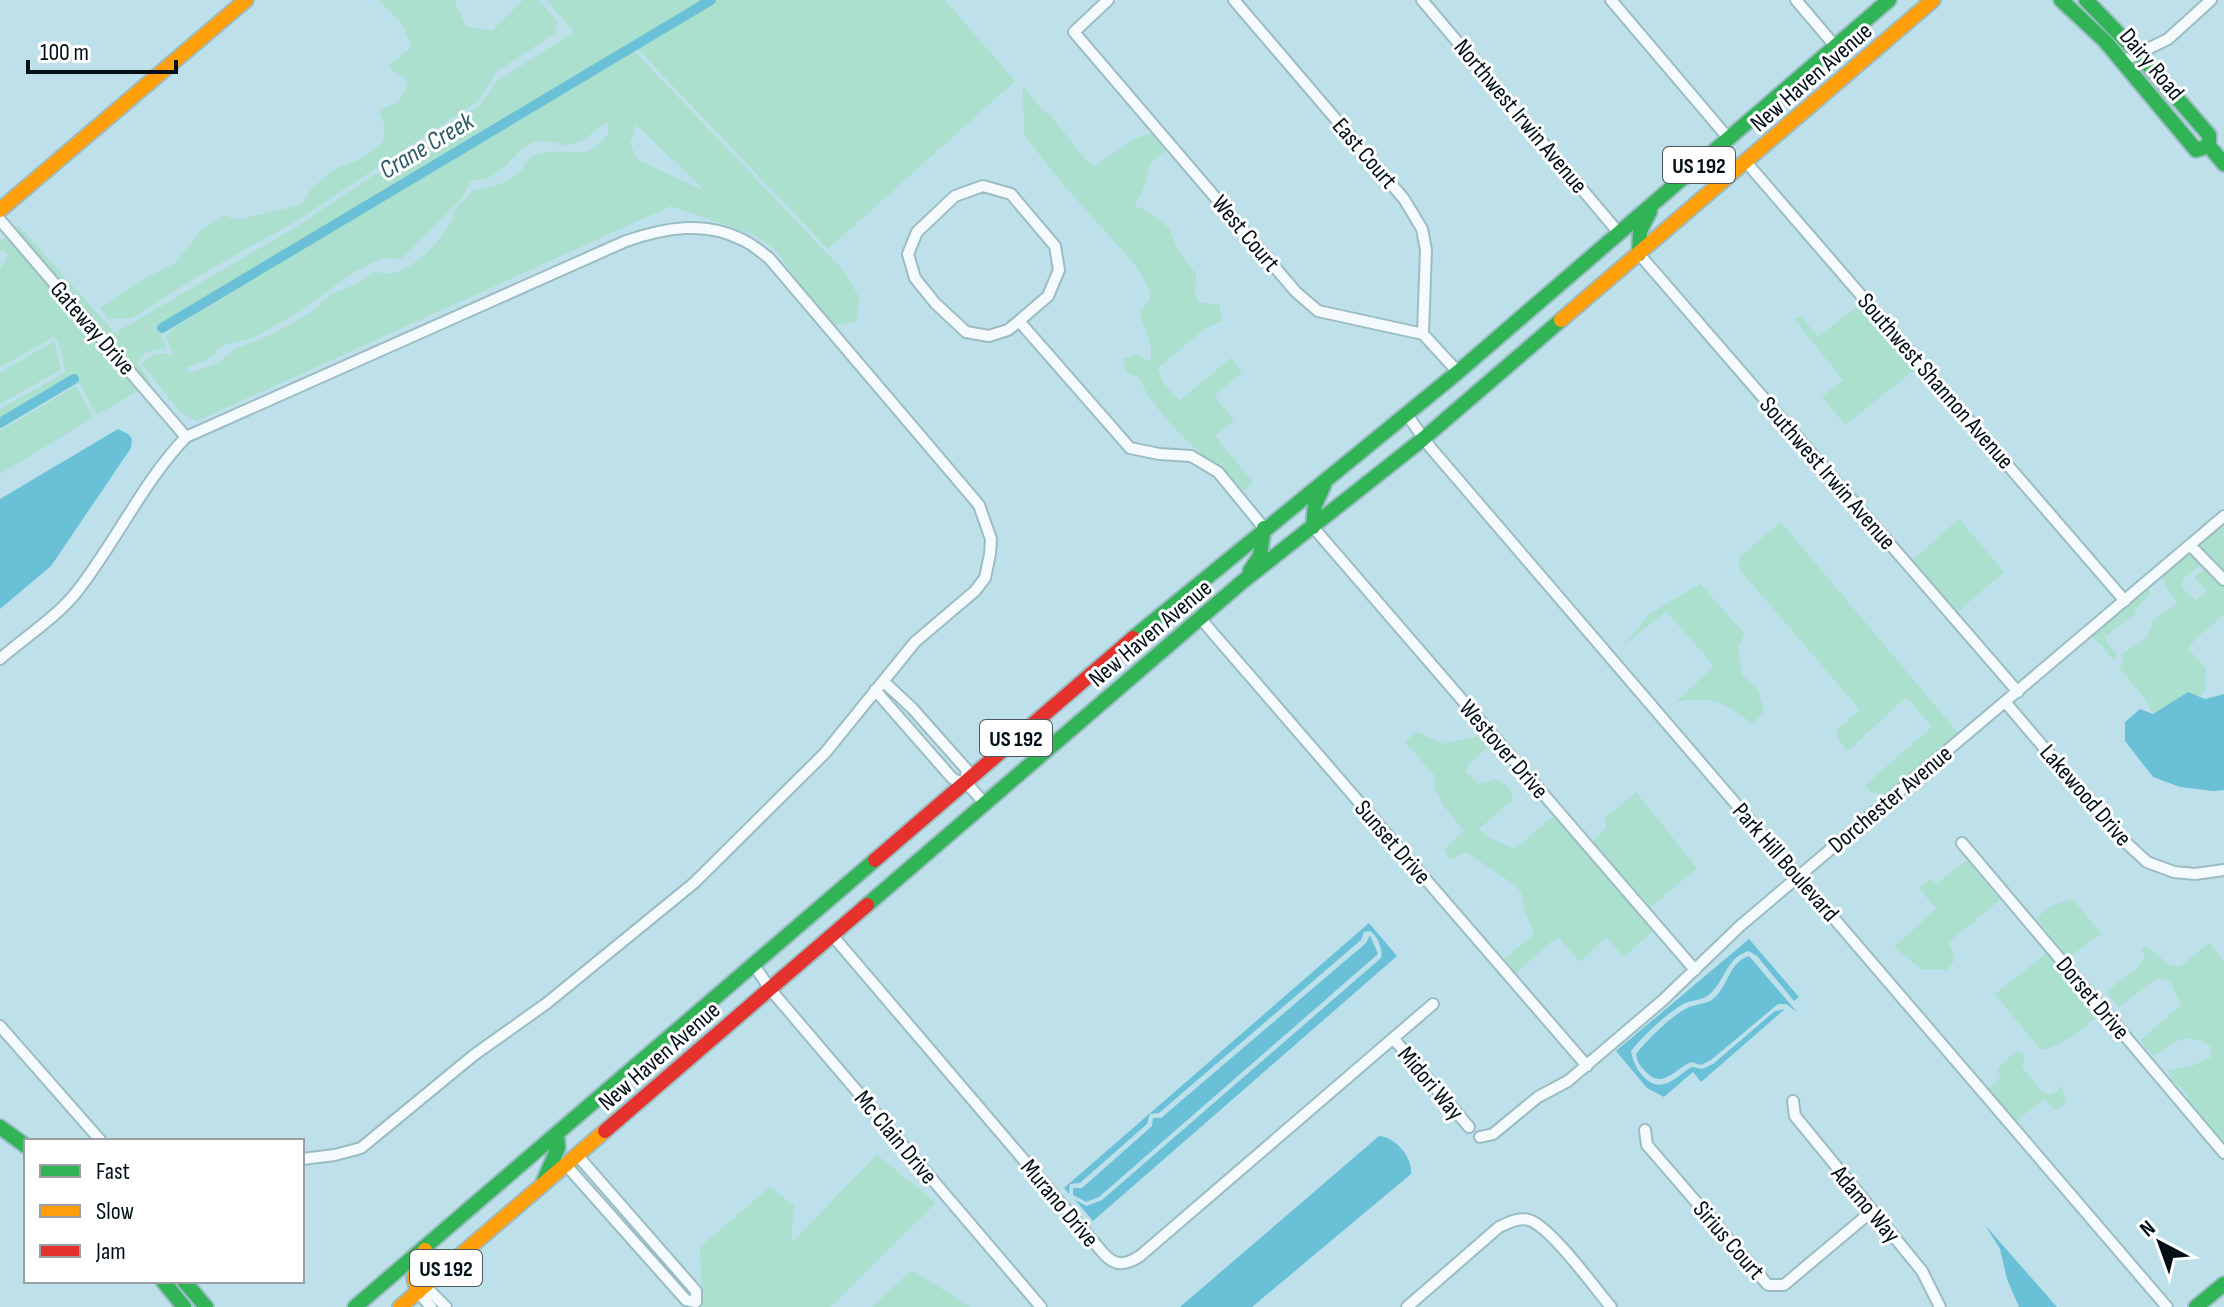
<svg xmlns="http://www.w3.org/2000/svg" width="2224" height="1307" font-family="'Sofia Sans Condensed',sans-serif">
<rect width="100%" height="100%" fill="#bde0ea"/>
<path fill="#aae0cd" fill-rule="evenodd" d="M 378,0 L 454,0 L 466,26 L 492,31 L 523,0 L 538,0 L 557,21 L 555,33 L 496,72 L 478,101 L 293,223 L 203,273 L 132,318 L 108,319 L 100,308 L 145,278 L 175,263 L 201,231 L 224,215 L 237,220 L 301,205 L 312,188 L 336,168 L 361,159 L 383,142 L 385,127 L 379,110 L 398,102 L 409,82 L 388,67 L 411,47 L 403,25 Z
M 546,0 L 945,0 L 1015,81 L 828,249 L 634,45 L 629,44 L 170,325 L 161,335 L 166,348 L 146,352 L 137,362 L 151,383 L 148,384 L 15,230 L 19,226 L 115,333 L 296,227 L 480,105 L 496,82 L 574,32 Z
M 631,48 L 842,269 L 859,297 L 857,321 L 835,325 L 802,288 L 775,249 L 754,235 L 671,206 L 197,421 L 180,412 L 142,364 C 151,354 160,352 173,355 L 166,337 L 172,329 ZM 607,122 L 609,133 C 583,168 564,143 535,155 C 526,159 525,167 519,173 C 505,185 489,187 472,191 C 467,198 460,203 455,210 C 454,211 452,220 451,222 C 440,243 401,285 376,271 L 355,285 L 333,293 L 311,312 L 273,334 L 235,349 L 218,363 L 191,373 L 185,368 L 205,361 L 224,345 L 253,338 L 292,316 L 356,271 L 382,258 L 401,259 L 461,199 L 471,181 C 477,180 485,180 490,177 C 520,161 522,128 565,146 L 583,140 ZM 636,125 L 637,125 L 705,191 L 638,160 L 630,144 Z
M 1023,85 L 1042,110 L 1049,114 L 1085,159 L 1094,166 L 1135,139 L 1153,132 L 1169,148 L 1150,163 L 1145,185 L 1134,207 L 1145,209 L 1170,229 L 1176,248 L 1196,274 L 1195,292 L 1199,303 L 1220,304 L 1221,321 L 1203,330 L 1158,368 L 1162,381 L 1179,401 L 1231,358 L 1242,372 L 1214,396 L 1234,420 L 1215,436 L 1253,482 L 1243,491 C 1207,458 1160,423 1139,378 L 1127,373 L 1123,359 L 1137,354 L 1151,362 L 1151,347 L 1139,311 L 1151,299 L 1149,288 L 1135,265 L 1062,183 L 1024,135 Z
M 7,236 L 139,390 L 97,415 L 80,384 L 73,382 L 0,426 L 0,409 L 64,373 L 65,369 L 58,341 L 54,337 L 0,367 L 0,269 L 8,255 L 5,251 L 0,251 L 0,242 Z
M 1864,301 L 1917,368 L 1845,425 L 1822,397 L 1843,380 L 1794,319 L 1801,316 L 1818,337 Z
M 54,341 L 61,370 L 0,404 L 0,373 Z
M 76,386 L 93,418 L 0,474 L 0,431 Z
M 1959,519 L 2004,572 L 1956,613 L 1911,561 Z
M 1781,522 L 1958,733 L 1887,793 L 1872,793 L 1864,786 L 1932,727 L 1906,697 L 1848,751 L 1837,739 L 1837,730 L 1860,710 L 1740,570 L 1739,559 L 1743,554 Z
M 2224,524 L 2224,571 L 2202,547 L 2202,543 Z
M 2186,556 L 2193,556 L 2201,565 L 2185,577 L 2181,586 L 2195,601 L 2207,591 L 2194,577 L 2205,569 L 2224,588 L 2224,615 L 2196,638 L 2188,649 L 2206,668 L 2206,689 L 2199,697 L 2188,692 L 2153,714 L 2146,700 L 2119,668 L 2124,660 L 2121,655 L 2147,637 L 2153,621 L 2177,603 C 2172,593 2162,585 2164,574 Z
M 1700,584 L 1744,633 L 1738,649 L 1742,674 L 1758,690 L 1764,711 L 1752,724 C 1728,703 1709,695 1676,702 L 1714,666 L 1666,611 L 1620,648 L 1652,612 Z
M 2145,589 L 2149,589 L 2151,593 L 2134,611 L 2136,614 L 2104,637 L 2118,657 L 2113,660 L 2101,644 L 2090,636 Z
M 1417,732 L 1443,744 L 1480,736 L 1487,748 L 1469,764 L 1465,772 L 1479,784 L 1496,779 L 1510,788 L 1513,799 L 1479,829 L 1488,837 L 1515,849 L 1552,817 L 1573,836 L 1655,929 L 1624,957 L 1606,937 L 1580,962 L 1559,938 L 1552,941 L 1516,973 L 1509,969 L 1504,959 L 1534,934 L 1525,912 L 1521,892 L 1512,883 L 1466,852 L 1450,860 L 1444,850 L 1464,831 L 1443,805 L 1435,789 L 1435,776 L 1405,742 Z
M 1636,792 L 1697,868 L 1651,907 L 1592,842 L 1607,827 L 1604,819 Z
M 1967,860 L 2000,900 L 1948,943 L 1953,950 L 1954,961 L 1946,970 L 1921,969 L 1894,947 L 1936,909 L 1919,888 L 1930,879 L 1936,884 Z
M 2073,899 L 2101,934 L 2068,958 L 2036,918 L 2051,906 Z
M 2209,943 L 2224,961 L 2224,1147 L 2187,1104 L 2189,1096 L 2172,1080 L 2168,1070 L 2190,1067 L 2211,1057 L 2211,1047 L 2202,1041 C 2197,1041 2193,1039 2188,1038 C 2178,1038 2163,1051 2154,1056 L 2140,1041 L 2181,1005 L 2170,981 L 2157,978 L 2119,1007 L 2106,992 L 2138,967 L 2145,956 L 2141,948 L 2148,947 L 2168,964 L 2179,967 Z
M 2047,953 L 2098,1016 L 2072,1037 L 2046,1050 L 2039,1048 L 1995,994 Z
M 2016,1051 L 2025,1056 L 2022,1067 L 2040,1089 L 2049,1095 L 2058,1091 L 2062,1085 L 2066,1105 L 2055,1110 L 2044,1099 L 2016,1121 L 1987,1089 L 2002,1077 L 1996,1070 Z
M 877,1155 L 936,1203 L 830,1307 L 702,1307 L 700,1247 L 770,1187 L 794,1206 L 791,1243 Z
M 912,1270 L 970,1307 L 872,1307 Z"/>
<path fill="#6ac1d7" d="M 118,429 L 128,434 L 132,439 L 131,448 L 51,566 L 0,609 L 0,499 Z
M 2188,692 L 2205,699 L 2224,694 L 2224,790 L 2213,791 L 2180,787 L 2153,777 L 2125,741 L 2125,722 L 2140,709 L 2153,714 Z
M 1369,923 L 1397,956 L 1093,1221 L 1075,1200 L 1087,1206 L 1102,1200 L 1381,958 C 1383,950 1378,936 1370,931 L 1364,932 L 1361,940 L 1159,1113 L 1150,1114 L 1147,1124 L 1080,1183 L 1070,1184 L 1069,1194 L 1064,1188 Z
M 1370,935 L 1378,954 L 1099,1197 L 1086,1202 L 1073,1195 L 1073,1188 L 1082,1188 L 1152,1126 L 1153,1118 L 1161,1118 L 1366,943 Z
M 1749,939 L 1799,997 L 1794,1001 L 1757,956 L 1749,951 C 1727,957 1726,978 1712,992 C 1704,1001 1693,999 1683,1004 C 1665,1015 1644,1035 1631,1051 C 1633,1066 1647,1089 1664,1084 C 1674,1082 1682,1072 1692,1067 L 1702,1069 L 1713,1064 L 1775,1011 L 1785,1009 L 1701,1082 L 1693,1072 L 1664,1097 L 1647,1088 L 1616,1051 Z
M 1749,956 L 1797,1012 L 1786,1004 L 1778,1004 L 1711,1060 L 1701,1065 L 1691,1062 C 1674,1070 1662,1090 1645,1071 C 1639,1065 1637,1061 1636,1054 C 1647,1040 1673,1014 1689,1007 C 1697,1004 1706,1004 1713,999 C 1729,986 1728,963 1749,956 Z
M 1379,1136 C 1396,1137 1413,1158 1411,1174 L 1252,1307 L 1180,1307 Z
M 1985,1225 L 2057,1307 L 2019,1307 L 2007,1279 L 2000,1249 Z"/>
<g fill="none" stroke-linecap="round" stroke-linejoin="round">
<path stroke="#6ac1d7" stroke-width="10" d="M 162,328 L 711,0
M 0,423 L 74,379"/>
<defs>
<path id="street" d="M 1108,0 L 1074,32 L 1296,292 L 1318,311 L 1423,334 L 1458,372
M 1234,0 L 1404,199 L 1422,229 L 1426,250 L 1423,334
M 1422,0 L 1619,233
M 1611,0 L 1729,139
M 1796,0 L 1835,46
M 2121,62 L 2168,39 L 2211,0
M 1746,162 L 2125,601
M 0,220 L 186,437
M 1639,254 L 2018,692
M 1019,321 L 1008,330 L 989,336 L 966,332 L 935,303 L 915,278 L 908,254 L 917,232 L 955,196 L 983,186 L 1011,194 L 1055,246 L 1059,270 L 1048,296 L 1019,321 L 1130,448 L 1159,454 L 1191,456 L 1218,472 L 1264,528
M 1407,415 L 1430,447 L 2167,1307
M 1313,527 L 1695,970
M 2190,545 L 2224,580
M 1200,618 L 1587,1066
M 0,659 C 24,638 55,618 75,594 C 115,544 142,483 186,437 L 626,241 C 664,228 705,220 743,240 C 752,244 761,252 769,258 L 979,505 L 991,539 L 990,554 L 985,578 L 975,591 L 915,642 L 825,753 L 694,883 L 547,1003 L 474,1055 L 361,1148 L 335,1155 L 302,1159
M 883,681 L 912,708 L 967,770 L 965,781
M 875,690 L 952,778 L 957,781 L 965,781 L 985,804
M 2006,703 L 2120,837 L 2147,862 L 2174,872 L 2195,874 L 2224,870
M 1962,843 L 2224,1153
M 832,935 L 1104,1254 C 1116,1267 1126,1265 1140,1256 L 1433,1004
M 754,965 L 770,989 L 1041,1307
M 0,1026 L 101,1141
M 1393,1038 L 1469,1127
M 1793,1101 L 1795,1116 L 1922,1271 L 1940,1307
M 1645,1130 L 1647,1145 L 1768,1285 L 1784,1285 L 1872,1211
M 1480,1137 L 1493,1134 L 1538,1097 L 1568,1081 L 1662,1001 L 1740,926 L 2224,516
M 566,1165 L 686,1300 L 696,1302 L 696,1291 L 578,1156
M 425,1286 L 446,1307
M 418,1292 L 431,1307
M 1407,1307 L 1499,1227 C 1508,1223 1519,1217 1529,1220 C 1551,1227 1594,1287 1611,1307"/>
<path id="fast" d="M 2061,0 L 2105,41 L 2196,150 L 2209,146
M 2086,0 L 2144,60 L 2209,135 L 2209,146 L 2224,164
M 1639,254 L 1640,231 L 1650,211
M 1313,527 L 1315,505 L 1324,485
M 1250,571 L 1260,556 L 1264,528
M 1133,638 L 1458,372 L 1889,0
M 867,905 L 1242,582 L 1423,439 L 1561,320
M 0,1127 L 26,1146
M 544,1180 L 558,1148 L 557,1134
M 163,1281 L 184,1307
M 184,1281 L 206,1307
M 355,1307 L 875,860
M 2196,1307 L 2224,1284"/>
<path id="slow" d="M 0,210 L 246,0
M 1561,320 L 1933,0
M 418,1292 L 414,1278 L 425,1250
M 400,1307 L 605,1131"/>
<path id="jam" d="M 875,860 L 1133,638
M 605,1131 L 867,905"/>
</defs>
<use href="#street" stroke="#9cbcc4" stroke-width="14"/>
<use href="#fast" stroke="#9cbcc4" stroke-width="18"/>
<use href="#slow" stroke="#9cbcc4" stroke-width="18"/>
<use href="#jam" stroke="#9cbcc4" stroke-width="18"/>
<use href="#street" stroke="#f5fafc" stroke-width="10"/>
<use href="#fast" stroke="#30b455" stroke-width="14"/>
<use href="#slow" stroke="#ff9f0a" stroke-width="14"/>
<use href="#jam" stroke="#e5322d" stroke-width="14"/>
</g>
<g text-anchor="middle" stroke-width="6" stroke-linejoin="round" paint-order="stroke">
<g fill="#fff" stroke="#4c585c" stroke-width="2">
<rect x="1663" y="147" width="72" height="36" rx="6"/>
<rect x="980" y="720" width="72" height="36" rx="6"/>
<rect x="410" y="1250" width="72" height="36" rx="6"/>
</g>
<g font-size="22" font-weight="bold" fill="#001016">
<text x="1699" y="173">US 192</text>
<text x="1016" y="746">US 192</text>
<text x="446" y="1276">US 192</text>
</g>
<g font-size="24" fill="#001016" stroke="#fff">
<text transform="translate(2152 64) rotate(50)" y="8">Dairy Road</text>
<text transform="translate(1811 77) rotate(-41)" y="8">New Haven Avenue</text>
<text transform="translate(1521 116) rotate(50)" y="8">Northwest Irwin Avenue</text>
<text transform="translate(1365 153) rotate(49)" y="8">East Court</text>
<text transform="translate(1246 233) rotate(50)" y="8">West Court</text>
<text transform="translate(93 328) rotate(49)" y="8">Gateway Drive</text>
<text transform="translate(1936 381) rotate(49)" y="8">Southwest Shannon Avenue</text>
<text transform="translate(1828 473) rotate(49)" y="8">Southwest Irwin Avenue</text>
<text transform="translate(1150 633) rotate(-40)" y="8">New Haven Avenue</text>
<text transform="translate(1504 749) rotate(49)" y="8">Westover Drive</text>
<text transform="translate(2086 795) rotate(49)" y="8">Lakewood Drive</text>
<text transform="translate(1890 799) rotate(-40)" y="8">Dorchester Avenue</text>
<text transform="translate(1393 842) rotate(49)" y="8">Sunset Drive</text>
<text transform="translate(1786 862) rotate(49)" y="8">Park Hill Boulevard</text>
<text transform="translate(2093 998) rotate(50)" y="8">Dorset Drive</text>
<text transform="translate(659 1056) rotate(-41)" y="8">New Haven Avenue</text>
<text transform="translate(1431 1083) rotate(50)" y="8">Midori Way</text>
<text transform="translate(896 1137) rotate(50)" y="8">Mc Clain Drive</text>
<text transform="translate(1060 1203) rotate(50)" y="8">Murano Drive</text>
<text transform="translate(1866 1204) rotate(50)" y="8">Adamo Way</text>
<text transform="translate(1729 1240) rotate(49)" y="8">Sirius Court</text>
</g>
<g font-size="26" font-style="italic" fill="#2d5b67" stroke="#fff">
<text transform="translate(426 145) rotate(-31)" y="9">Crane Creek</text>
</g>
</g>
<rect x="24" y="1139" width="280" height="144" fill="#ffffff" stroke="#999fa2" stroke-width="2"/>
<rect x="40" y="1165" width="40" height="12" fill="#30b455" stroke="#999fa2" stroke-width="2"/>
<text x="96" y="1179" font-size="24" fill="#001016">Fast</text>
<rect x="40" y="1205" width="40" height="12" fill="#ff9f0a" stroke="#999fa2" stroke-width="2"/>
<text x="96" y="1219" font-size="24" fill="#001016">Slow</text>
<rect x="40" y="1245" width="40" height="12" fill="#e5322d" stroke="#999fa2" stroke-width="2"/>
<text x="96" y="1259" font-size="24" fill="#001016">Jam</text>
<g transform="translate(2160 1243) rotate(319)" stroke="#ffffff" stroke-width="6" paint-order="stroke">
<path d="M0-6L14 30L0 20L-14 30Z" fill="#001016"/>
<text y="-12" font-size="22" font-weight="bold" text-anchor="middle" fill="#001016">N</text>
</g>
<path d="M28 60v12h148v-12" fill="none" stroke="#001016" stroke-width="4"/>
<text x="40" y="60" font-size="24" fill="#001016" stroke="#ffffff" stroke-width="6" paint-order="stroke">100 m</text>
</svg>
